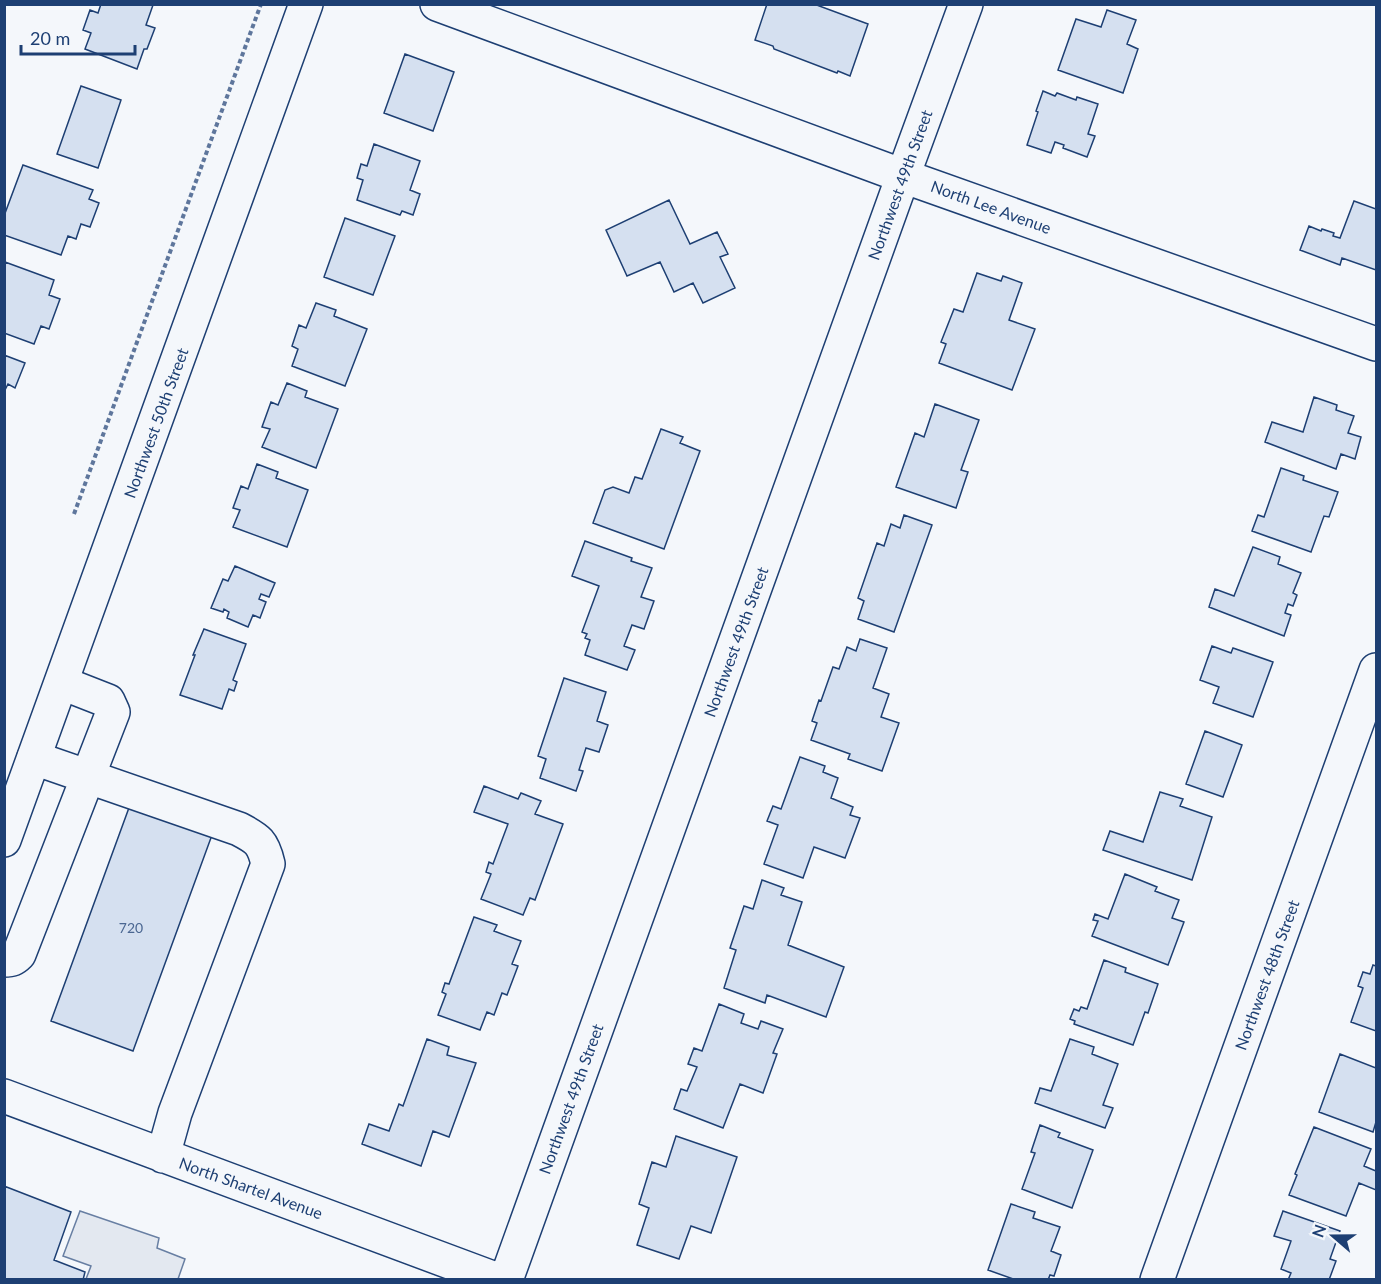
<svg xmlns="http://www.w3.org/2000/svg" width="1381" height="1284" font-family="Lato,sans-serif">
<rect width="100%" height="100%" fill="#f4f7fb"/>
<path fill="#e3e8f0" stroke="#687fa3" stroke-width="1.5" d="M 80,1211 L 159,1238 L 157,1248 L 185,1259 L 178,1279 L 86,1279 L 91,1266 L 63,1256 Z"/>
<path fill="#d5e0f0" stroke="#1d3f73" stroke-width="1.5" d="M 101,4 L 153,5 L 146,25 L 155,28 L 147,49 L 144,49 L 137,69 L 85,49 L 91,33 L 83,30 L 90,10 L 98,13 Z
M 767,4 L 814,4 L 868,24 L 850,76 L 838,71 L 837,73 L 774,49 L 773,46 L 755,40 Z
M 1107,10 L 1136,20 L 1127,44 L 1138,49 L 1123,93 L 1058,70 L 1076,19 L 1101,27 Z
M 405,54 L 454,72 L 433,131 L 384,113 Z
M 81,86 L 121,100 L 98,168 L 57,154 Z
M 1043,91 L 1055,96 L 1057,93 L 1076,100 L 1077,97 L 1098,104 L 1088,134 L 1095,136 L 1087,157 L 1063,148 L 1064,145 L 1055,142 L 1051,153 L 1027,145 L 1038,112 L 1036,111 Z
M 374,144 L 420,161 L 410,190 L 420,194 L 413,215 L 402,211 L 400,215 L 357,200 L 363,180 L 357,178 L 361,164 L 367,166 Z
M 23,165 L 93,190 L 89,199 L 99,203 L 90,227 L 81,224 L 76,239 L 68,236 L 61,255 L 4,235 L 4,216 Z
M 669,200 L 690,244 L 717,232 L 728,254 L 720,257 L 735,288 L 703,303 L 693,283 L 674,292 L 660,262 L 627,276 L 606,230 Z
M 1354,201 L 1376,209 L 1376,270 L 1342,258 L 1340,265 L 1300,250 L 1309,226 L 1321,231 L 1322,229 L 1334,233 L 1333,236 L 1340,238 Z
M 345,218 L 395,236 L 373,295 L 324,277 Z
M 5,262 L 54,280 L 49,295 L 60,299 L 49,329 L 41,326 L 34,344 L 4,333 Z
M 977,273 L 1001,281 L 1003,276 L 1022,283 L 1009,320 L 1035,329 L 1012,390 L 939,363 L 946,344 L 941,342 L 954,309 L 963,312 Z
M 316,303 L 336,310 L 334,316 L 367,329 L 345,386 L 292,366 L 298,349 L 292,346 L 299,325 L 306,328 Z
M 4,355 L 25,363 L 15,388 L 8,384 L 4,392 Z
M 287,383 L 307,391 L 305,397 L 338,409 L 316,468 L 262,447 L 270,429 L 262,427 L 271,402 L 278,405 Z
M 1314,397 L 1337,405 L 1336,410 L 1354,416 L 1348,433 L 1361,437 L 1355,459 L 1341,454 L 1336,469 L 1265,442 L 1272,422 L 1303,432 Z
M 935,404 L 979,420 L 961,470 L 968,472 L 956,508 L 896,487 L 915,433 L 924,437 Z
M 661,429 L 683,437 L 680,443 L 700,451 L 664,549 L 593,523 L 605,490 L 613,487 L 629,493 L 635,477 L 642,479 Z
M 257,464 L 278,472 L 276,478 L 308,490 L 287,547 L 233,527 L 240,510 L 233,508 L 241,486 L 248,489 Z
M 1281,468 L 1304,476 L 1303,480 L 1338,492 L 1329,517 L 1324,516 L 1311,552 L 1252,531 L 1258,515 L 1264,517 Z
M 904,515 L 932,525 L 894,632 L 858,619 L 864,601 L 858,598 L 877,543 L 884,546 L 891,524 L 900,528 Z
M 585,541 L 632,558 L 631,561 L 652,568 L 641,597 L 654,601 L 644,629 L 632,625 L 624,646 L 635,650 L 627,670 L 585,655 L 590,640 L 585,638 L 587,634 L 582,632 L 599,586 L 572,576 Z
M 1253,547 L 1280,557 L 1278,564 L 1301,573 L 1293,593 L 1297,595 L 1293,606 L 1288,604 L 1285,613 L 1291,615 L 1284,636 L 1209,607 L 1215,589 L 1234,596 Z
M 235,566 L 275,583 L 269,597 L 261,594 L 259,599 L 266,602 L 260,618 L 253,615 L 248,627 L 227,618 L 229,612 L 224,609 L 223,612 L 211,608 L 223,579 L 228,581 Z
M 204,629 L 246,644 L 233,680 L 237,682 L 234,691 L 229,689 L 222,709 L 180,695 L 195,655 L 193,655 Z
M 860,639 L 887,648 L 873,688 L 889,694 L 881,717 L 899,723 L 882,771 L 848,759 L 850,754 L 811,740 L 817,723 L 812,721 L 819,700 L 821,701 L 833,667 L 839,669 L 847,647 L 856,651 Z
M 1212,646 L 1231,653 L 1233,648 L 1273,662 L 1253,717 L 1213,703 L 1219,687 L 1200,680 Z
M 564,678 L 606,692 L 597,721 L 608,725 L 599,752 L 586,748 L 579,770 L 583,771 L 576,791 L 540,778 L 546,759 L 538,756 Z
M 1205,731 L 1242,745 L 1223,797 L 1186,784 Z
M 800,757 L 825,766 L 823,772 L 838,778 L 831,798 L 853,807 L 850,815 L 860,818 L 845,858 L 814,847 L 803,878 L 764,864 L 778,825 L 767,821 L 773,806 L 781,809 Z
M 484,786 L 518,799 L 521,793 L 541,801 L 535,814 L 563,824 L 535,900 L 530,898 L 523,915 L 481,899 L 491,874 L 486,872 L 489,862 L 493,864 L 508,824 L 474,812 Z
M 1160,792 L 1183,799 L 1180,806 L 1212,817 L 1192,880 L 1103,850 L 1110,831 L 1143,842 Z
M 130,805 L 212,835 L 133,1051 L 51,1021 Z
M 1125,874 L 1157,887 L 1155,891 L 1179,900 L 1172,918 L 1184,922 L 1168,965 L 1092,936 L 1098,921 L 1093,920 L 1095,914 L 1108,919 Z
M 762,880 L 784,888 L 781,895 L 802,902 L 788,945 L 844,967 L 826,1017 L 767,995 L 765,1003 L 724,988 L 736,950 L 730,948 L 744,906 L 753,909 Z
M 474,917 L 497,925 L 494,931 L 521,941 L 512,964 L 518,966 L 507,995 L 502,993 L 494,1015 L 487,1012 L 480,1030 L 438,1015 L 446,994 L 442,992 L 445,983 L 449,984 Z
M 1104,960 L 1126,968 L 1125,972 L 1158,984 L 1148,1013 L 1145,1012 L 1133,1045 L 1074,1024 L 1075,1021 L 1070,1019 L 1074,1009 L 1079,1011 L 1081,1007 L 1087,1009 Z
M 1373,965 L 1376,966 L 1376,1031 L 1351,1022 L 1363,988 L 1358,986 L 1363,972 L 1370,974 Z
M 719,1004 L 744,1014 L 741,1023 L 758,1029 L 761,1021 L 783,1029 L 773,1053 L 777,1054 L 763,1093 L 740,1084 L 723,1128 L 674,1109 L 681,1089 L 687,1091 L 697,1067 L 688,1064 L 694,1048 L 702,1051 Z
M 427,1039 L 449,1047 L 447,1055 L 476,1063 L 449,1137 L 433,1131 L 421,1166 L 362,1144 L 369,1124 L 389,1131 L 399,1104 L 403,1106 Z
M 1070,1039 L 1094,1047 L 1092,1054 L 1118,1064 L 1103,1105 L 1113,1108 L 1105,1128 L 1035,1103 L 1040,1088 L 1051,1091 Z
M 1340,1054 L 1376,1068 L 1376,1122 L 1373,1132 L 1319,1112 Z
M 1040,1125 L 1060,1133 L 1058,1137 L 1093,1150 L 1072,1208 L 1022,1189 L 1035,1153 L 1031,1152 Z
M 1314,1127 L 1371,1149 L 1364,1166 L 1376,1171 L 1376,1190 L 1359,1183 L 1346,1216 L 1289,1195 L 1297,1175 L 1295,1174 Z
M 676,1136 L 737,1157 L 711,1233 L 691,1226 L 679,1259 L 637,1245 L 649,1208 L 639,1204 L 652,1162 L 666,1167 Z
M 4,1186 L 71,1212 L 54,1260 L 85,1272 L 83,1280 L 4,1280 Z
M 1011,1204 L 1035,1212 L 1033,1218 L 1060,1227 L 1051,1251 L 1061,1255 L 1054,1276 L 1050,1275 L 1048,1280 L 1016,1280 L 988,1270 Z
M 1283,1211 L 1340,1231 L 1330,1259 L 1336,1261 L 1329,1280 L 1288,1280 L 1291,1273 L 1281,1269 L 1291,1241 L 1274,1236 Z"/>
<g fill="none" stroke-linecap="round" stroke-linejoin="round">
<defs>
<path id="minor" d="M 437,4 L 903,176 L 1376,344
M 34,758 L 239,829 C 258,839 263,842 268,864 L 175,1113 L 163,1156
M 4,960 C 12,960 14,959 19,954 L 113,712 L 108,701 L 62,683
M 4,1096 L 498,1280
M 506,1280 L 903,176 L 966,4
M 1157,1280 L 1376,670"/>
<path id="major" d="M 4,840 L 306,4"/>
</defs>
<use href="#minor" stroke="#1d3f73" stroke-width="36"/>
<use href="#major" stroke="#1d3f73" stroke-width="36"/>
<path stroke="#5e769c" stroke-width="4" stroke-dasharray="4.5 3" stroke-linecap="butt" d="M 74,514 L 261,4"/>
<use href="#minor" stroke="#f4f7fb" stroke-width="33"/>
<use href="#major" stroke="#f4f7fb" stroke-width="33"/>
</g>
<g text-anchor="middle" stroke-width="4.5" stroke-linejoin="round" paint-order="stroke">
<g font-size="14" fill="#4b6792">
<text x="131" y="933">720</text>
</g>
<g font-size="16" fill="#1d3f73" stroke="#f4f7fb">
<text transform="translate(900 185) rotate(-70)" y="6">Northwest 49th Street</text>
<text transform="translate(991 207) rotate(20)" y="6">North Lee Avenue</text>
<text transform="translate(156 423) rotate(-70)" y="6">Northwest 50th Street</text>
<text transform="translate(736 642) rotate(-70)" y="6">Northwest 49th Street</text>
<text transform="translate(1267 975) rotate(-70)" y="6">Northwest 48th Street</text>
<text transform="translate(571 1099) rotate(-70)" y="6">Northwest 49th Street</text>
<text transform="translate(251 1188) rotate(20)" y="6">North Shartel Avenue</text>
</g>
</g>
<rect width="1381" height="1284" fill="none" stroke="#1d3f73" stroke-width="12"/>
<g transform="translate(1333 1236) rotate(290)" stroke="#f4f7fb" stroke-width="4.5" paint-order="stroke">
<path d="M0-4.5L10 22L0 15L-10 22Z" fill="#1d3f73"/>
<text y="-9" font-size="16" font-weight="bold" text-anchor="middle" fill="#1d3f73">N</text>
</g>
<path d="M21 45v9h114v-9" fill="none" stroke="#1d3f73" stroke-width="3"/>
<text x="30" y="45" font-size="18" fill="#1d3f73" stroke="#f4f7fb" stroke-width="4.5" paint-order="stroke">20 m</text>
</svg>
